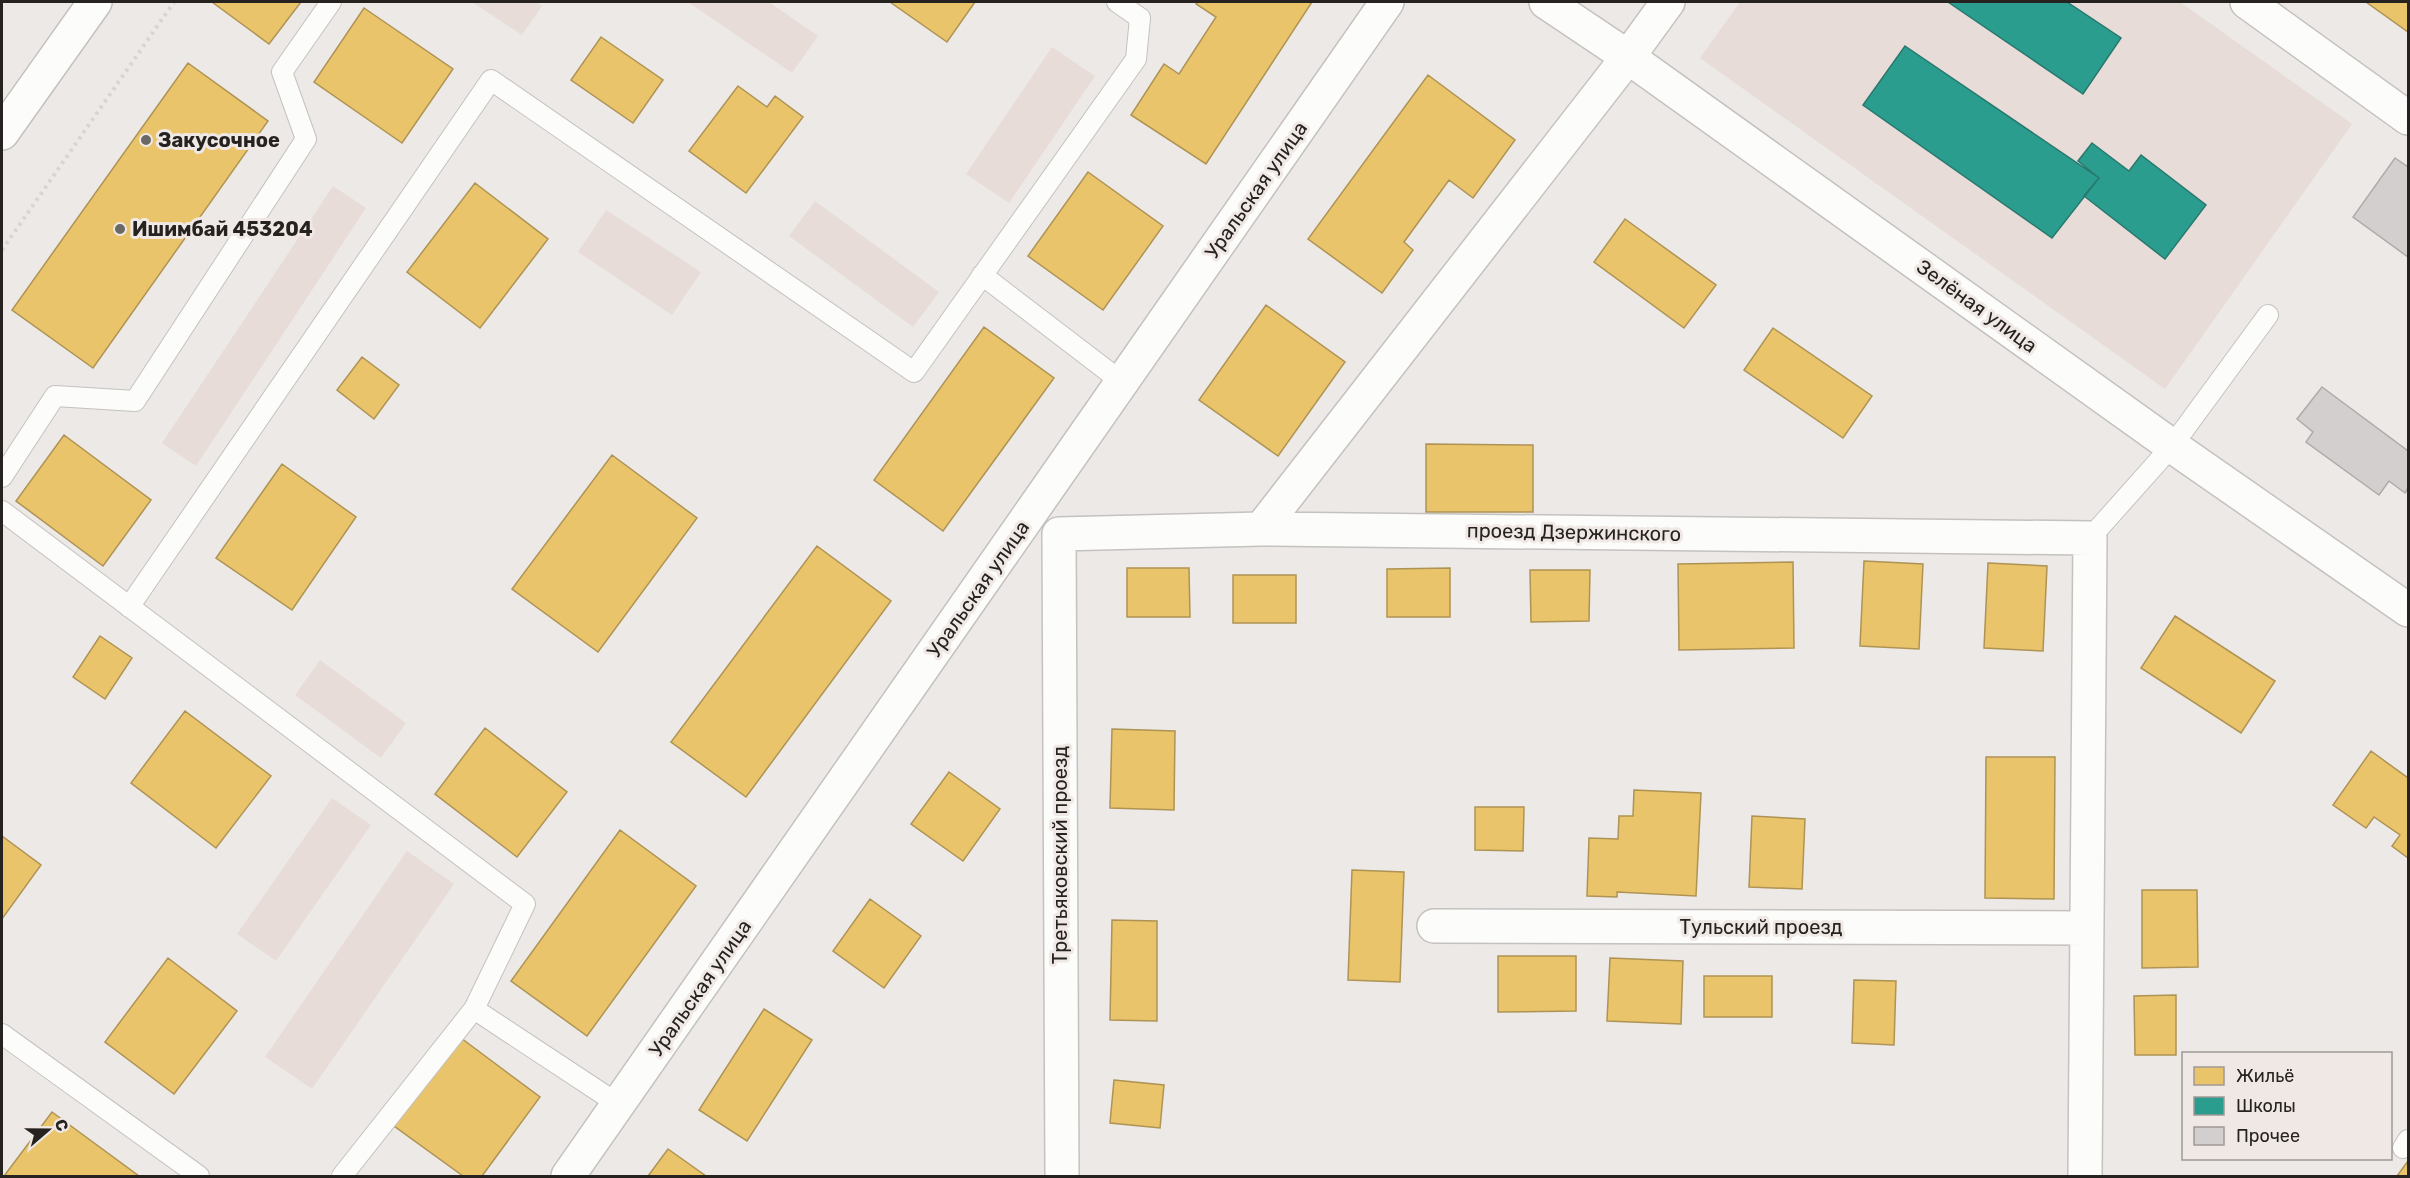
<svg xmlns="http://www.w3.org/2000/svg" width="2410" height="1178" font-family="Rubik,sans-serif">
<rect width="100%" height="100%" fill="#ede9e7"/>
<path fill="#e7dcd7" d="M 472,2 L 536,2 L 542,6 L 522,35 Z
M 688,2 L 769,2 L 818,36 L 792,73 Z
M 1740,2 L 2180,2 L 2352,124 L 2165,389 L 1700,58 Z
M 1052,47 L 1095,76 L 1009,203 L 966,174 Z
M 333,186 L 366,208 L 196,466 L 162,443 Z
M 815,201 L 939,292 L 913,327 L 789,236 Z
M 606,210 L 701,272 L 672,315 L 578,252 Z
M 320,660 L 406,723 L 381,758 L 295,695 Z
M 332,798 L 371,825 L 276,961 L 237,934 Z
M 407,851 L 454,884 L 312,1089 L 265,1057 Z"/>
<path fill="#e9c46a" stroke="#ae9354" stroke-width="1.5" d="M 212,2 L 301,2 L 269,44 Z
M 890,2 L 975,2 L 947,42 Z
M 1198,2 L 1312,2 L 1206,164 L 1131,115 L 1164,64 L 1179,74 L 1216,17 L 1196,4 Z
M 2366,2 L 2408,2 L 2408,32 Z
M 364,8 L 453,69 L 402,143 L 314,82 Z
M 601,37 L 663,80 L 633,123 L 571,80 Z
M 188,63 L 268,121 L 93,368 L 12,310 Z
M 1428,75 L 1515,140 L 1473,198 L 1449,180 L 1404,242 L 1413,250 L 1382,293 L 1308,239 Z
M 738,86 L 767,107 L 775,96 L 803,117 L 746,193 L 689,151 Z
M 1088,172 L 1163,226 L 1103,310 L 1028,256 Z
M 475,183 L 548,239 L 480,328 L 407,272 Z
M 1625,219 L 1716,285 L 1684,328 L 1594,262 Z
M 1266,305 L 1345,362 L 1278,456 L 1199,400 Z
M 984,327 L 1054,378 L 943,531 L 874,480 Z
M 1773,328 L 1872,396 L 1843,438 L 1744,370 Z
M 362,357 L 399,385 L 374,419 L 337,390 Z
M 64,435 L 151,500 L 103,566 L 16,501 Z
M 1426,444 L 1533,445 L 1533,512 L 1426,512 Z
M 612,455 L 697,518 L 598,652 L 512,589 Z
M 282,464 L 356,517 L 292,610 L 216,558 Z
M 817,546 L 891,601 L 746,797 L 671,742 Z
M 1864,561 L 1923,564 L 1919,649 L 1860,646 Z
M 1793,562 L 1794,648 L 1679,650 L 1678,564 Z
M 1988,563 L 2047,566 L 2043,651 L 1984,648 Z
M 1127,568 L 1189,568 L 1190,617 L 1127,617 Z
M 1450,568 L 1450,617 L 1387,617 L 1387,569 Z
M 1530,570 L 1590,570 L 1589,621 L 1531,622 Z
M 1233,575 L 1296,575 L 1296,623 L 1233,623 Z
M 2175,616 L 2275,681 L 2241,733 L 2141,668 Z
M 100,636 L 132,658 L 105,699 L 73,677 Z
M 185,711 L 271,776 L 216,848 L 131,783 Z
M 485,728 L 567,792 L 517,857 L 435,794 Z
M 1112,729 L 1175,731 L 1174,810 L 1110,808 Z
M 2371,751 L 2408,778 L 2408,858 L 2392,846 L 2400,835 L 2374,817 L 2366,828 L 2333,805 Z
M 1986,757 L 2055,757 L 2054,899 L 1985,898 Z
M 949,772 L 1000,809 L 963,861 L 911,824 Z
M 1634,790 L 1701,793 L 1696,896 L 1617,892 L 1617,897 L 1587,896 L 1589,838 L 1618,839 L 1619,816 L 1633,816 Z
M 1475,807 L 1524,807 L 1523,851 L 1475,850 Z
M 1752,816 L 1805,819 L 1802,889 L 1749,887 Z
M 620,830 L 696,886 L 587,1036 L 511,981 Z
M 2,836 L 41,865 L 2,919 Z
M 1352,870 L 1404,872 L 1400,982 L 1348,980 Z
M 2142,890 L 2197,890 L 2198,967 L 2142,968 Z
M 870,899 L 921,936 L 884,988 L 833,951 Z
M 1112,920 L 1157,921 L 1157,1021 L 1110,1020 Z
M 1498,956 L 1576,956 L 1576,1011 L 1498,1012 Z
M 168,958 L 237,1011 L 174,1094 L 105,1042 Z
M 1610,958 L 1683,961 L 1681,1024 L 1607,1021 Z
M 1704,976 L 1772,976 L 1772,1017 L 1704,1017 Z
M 1854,980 L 1896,981 L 1894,1045 L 1852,1043 Z
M 2176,995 L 2176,1055 L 2135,1055 L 2134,996 Z
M 764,1009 L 812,1040 L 747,1141 L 699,1110 Z
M 461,1038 L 540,1097 L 482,1176 L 463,1176 L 394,1126 Z
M 1114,1080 L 1164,1085 L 1160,1128 L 1110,1123 Z
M 52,1112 L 139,1176 L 4,1176 Z
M 668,1149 L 706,1176 L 648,1176 Z
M 2408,1161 L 2408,1176 L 2397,1176 Z"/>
<path fill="#2a9d8f" stroke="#28786e" stroke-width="1.5" d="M 1948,2 L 2067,2 L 2121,38 L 2083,94 Z
M 1905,46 L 2099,178 L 2052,238 L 1863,105 Z
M 2092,143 L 2129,171 L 2141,155 L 2206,205 L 2165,259 L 2084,196 L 2099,178 L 2078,161 Z"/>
<path fill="#d3cfce" stroke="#aeabaa" stroke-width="1.5" d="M 2395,158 L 2408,167 L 2408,257 L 2353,217 Z
M 2322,387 L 2408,451 L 2408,488 L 2405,493 L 2389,481 L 2379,495 L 2306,442 L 2313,432 L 2297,419 Z"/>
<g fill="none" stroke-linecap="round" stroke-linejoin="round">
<defs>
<path id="lane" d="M 982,275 L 1122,382
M 2,477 L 55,396 L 135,401 L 306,139 L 282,72 L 331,2
M 2,511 L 525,904 L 474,1009
M 2090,538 L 2172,446 L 2268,315
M 129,607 L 491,80 L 914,372 L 1136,59 L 1140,18 L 1117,2
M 2,1034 L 199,1176
M 2403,1148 L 2408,1140
M 342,1176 L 474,1009 L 618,1104"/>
<path id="street" d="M 1546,2 L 1628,57 L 2172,446 L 2408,610
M 2247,2 L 2408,118
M 2,133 L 95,2
M 1261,529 L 1628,57 L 1668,2
M 1434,926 L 2087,928
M 568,1176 L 1387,2
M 1062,1176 L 1059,534 L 1261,529 L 2090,538 L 2085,1176"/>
</defs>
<use href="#lane" stroke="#c4c1c0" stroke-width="22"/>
<use href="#street" stroke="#c4c1c0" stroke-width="36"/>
<path stroke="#d6d5d3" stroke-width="4" stroke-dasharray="3 4.5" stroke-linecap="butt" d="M 2,250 L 174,2"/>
<use href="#lane" stroke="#fcfcfb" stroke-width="20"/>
<use href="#street" stroke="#fcfcfb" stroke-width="33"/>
</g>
<g fill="#6b6866" stroke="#f0e8e4" stroke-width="2">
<circle cx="146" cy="140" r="6"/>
<circle cx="120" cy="229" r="6"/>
</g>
<g text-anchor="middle" stroke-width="6" stroke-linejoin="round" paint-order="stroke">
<g font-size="20" font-weight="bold" fill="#252220" stroke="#f0e8e4" text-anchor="start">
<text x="158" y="147">Закусочное</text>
<text x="132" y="236">Ишимбай 453204</text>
</g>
<g font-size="20" fill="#252220" stroke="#f0e8e4">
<text transform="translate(1256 190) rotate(-55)" y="7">Уральская улица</text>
<text transform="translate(1977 306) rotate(36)" y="7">Зелёная улица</text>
<text transform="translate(1574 532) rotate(1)" y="7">проезд Дзержинского</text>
<text transform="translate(978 589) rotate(-55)" y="7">Уральская улица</text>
<text transform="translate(1060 855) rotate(-90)" y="7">Третьяковский проезд</text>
<text x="1761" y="934">Тульский проезд</text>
<text transform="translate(700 988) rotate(-55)" y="7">Уральская улица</text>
</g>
</g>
<rect width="2410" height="1178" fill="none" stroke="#252220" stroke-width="6"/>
<rect x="2182" y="1052" width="210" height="108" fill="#f0e8e4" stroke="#9f9996" stroke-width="1.5"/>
<rect x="2194" y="1067" width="30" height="18" fill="#e9c46a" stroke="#9f9996" stroke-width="1.5"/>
<text x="2236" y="1082" font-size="18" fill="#252220">Жильё</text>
<rect x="2194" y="1097" width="30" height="18" fill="#2a9d8f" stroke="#9f9996" stroke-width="1.5"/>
<text x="2236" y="1112" font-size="18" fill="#252220">Школы</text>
<rect x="2194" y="1127" width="30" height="18" fill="#d3cfce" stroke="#9f9996" stroke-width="1.5"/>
<text x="2236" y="1142" font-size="18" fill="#252220">Прочее</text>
<g transform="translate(48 1130) rotate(70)" stroke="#f0e8e4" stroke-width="4.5" paint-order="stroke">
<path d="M0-4.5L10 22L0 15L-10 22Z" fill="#252220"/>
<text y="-9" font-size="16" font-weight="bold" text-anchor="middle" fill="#252220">С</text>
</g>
</svg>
